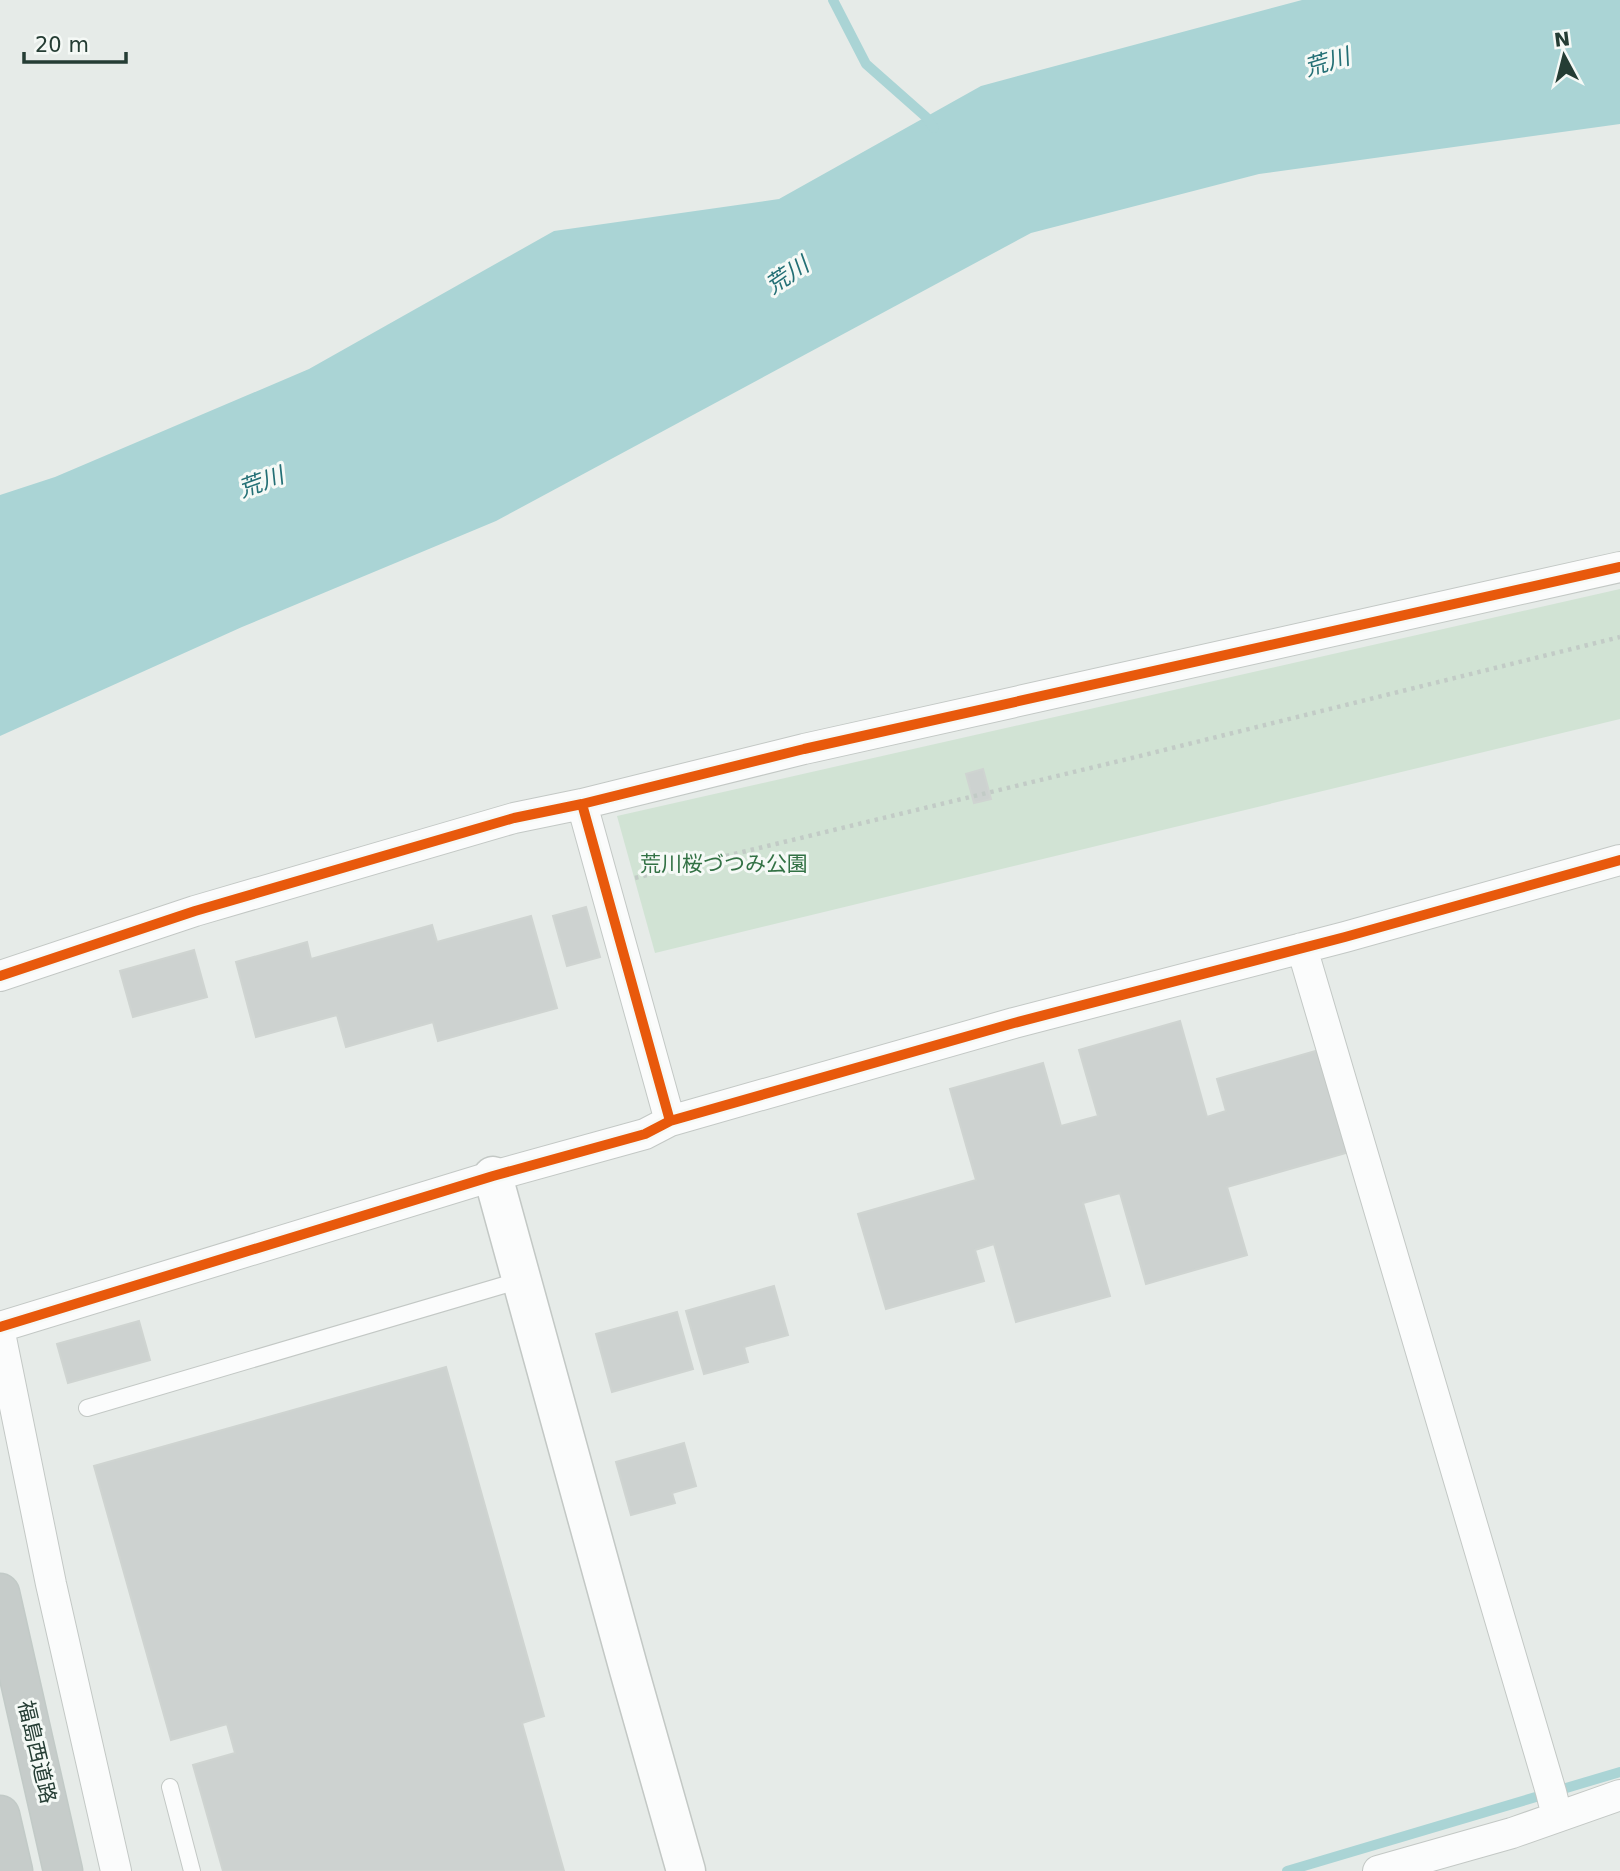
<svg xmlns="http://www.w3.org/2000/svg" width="1620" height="1871" font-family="'DejaVu Sans','Noto Sans JP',sans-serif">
<rect width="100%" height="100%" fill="#e6ebe8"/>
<path fill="#d1e3d4" d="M 1620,589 L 1620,719 L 655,953 L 617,816 Z"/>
<path fill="#aad4d5" d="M 1302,0 L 1620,0 L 1620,124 L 1259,174 L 1031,233 L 496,521 L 242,627 L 0,736 L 0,495 L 55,477 L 309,369 L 554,231 L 779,199 L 981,86 Z"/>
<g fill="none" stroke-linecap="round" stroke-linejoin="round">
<path stroke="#aad4d5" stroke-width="10" d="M 833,0 L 866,64 L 926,117 L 934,128
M 1287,1871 L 1620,1772"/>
</g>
<path fill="#cdd2d0" stroke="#cfd4d1" stroke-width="2" d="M 983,769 L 991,799 L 974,803 L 966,774 Z
M 586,907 L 600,957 L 567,966 L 553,916 Z
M 531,916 L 557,1008 L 438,1041 L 433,1022 L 346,1047 L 337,1015 L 256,1037 L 236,962 L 307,942 L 311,959 L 432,925 L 437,942 Z
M 194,950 L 207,997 L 133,1017 L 120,971 Z
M 1180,1021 L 1207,1117 L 1226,1111 L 1217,1079 L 1319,1050 L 1349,1152 L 1227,1187 L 1247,1255 L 1146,1284 L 1120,1193 L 1083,1203 L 1110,1296 L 1016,1322 L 994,1244 L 975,1250 L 984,1281 L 886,1309 L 858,1214 L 976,1180 L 950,1089 L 1043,1063 L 1061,1126 L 1098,1116 L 1079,1050 Z
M 774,1286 L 788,1335 L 744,1347 L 748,1362 L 704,1374 L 686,1311 Z
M 677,1312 L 693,1369 L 612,1392 L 596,1334 Z
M 139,1321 L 150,1360 L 68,1383 L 57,1344 Z
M 446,1367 L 544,1716 L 522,1723 L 564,1871 L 223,1871 L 193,1765 L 235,1753 L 227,1724 L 171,1740 L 94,1466 Z
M 684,1443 L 696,1486 L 672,1493 L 675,1503 L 631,1515 L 616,1462 Z"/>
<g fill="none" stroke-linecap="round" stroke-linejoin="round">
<defs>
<path id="service" d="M 87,1408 L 521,1280
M 170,1787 L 192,1871"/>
<path id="minor" d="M 1302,948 L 1551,1792 L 1557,1816
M 0,976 L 195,911 L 514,818 L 582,804 L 804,749 L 1620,567
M 670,1121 L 1014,1023 L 1345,937 L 1620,860
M 0,1327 L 493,1176 L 645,1134 L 670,1121 L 582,804
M 0,1333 L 51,1584 L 116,1871
M 1378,1871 L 1512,1833 L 1620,1795"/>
<path id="tertiary" d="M 493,1176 L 629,1670 L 686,1871"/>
<path id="trunk" d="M 0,1593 L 63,1871
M 0,1815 L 13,1871"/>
</defs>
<use href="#service" stroke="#c3c8c5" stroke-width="18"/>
<use href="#minor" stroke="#c3c8c5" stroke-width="32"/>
<use href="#tertiary" stroke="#c3c8c5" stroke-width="41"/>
<use href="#trunk" stroke="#c2cac7" stroke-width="41"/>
<path stroke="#c2cbc6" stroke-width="4.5" stroke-dasharray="3.5 5" stroke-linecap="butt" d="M 635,878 L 1144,755 L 1620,637"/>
<use href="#service" stroke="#fbfcfc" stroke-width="16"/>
<use href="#minor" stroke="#fbfcfc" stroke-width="30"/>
<use href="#tertiary" stroke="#fbfcfc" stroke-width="38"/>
<use href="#trunk" stroke="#c6ccca" stroke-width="38"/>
<defs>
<path id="cycleway" d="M 0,976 L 195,911 L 514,818 L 582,804 L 804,749 L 1620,567
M 670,1121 L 1014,1023 L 1345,937 L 1620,860
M 0,1327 L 493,1176 L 645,1134 L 670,1121 L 582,804"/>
</defs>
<use href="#cycleway" stroke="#f5f9f6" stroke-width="15"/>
<use href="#cycleway" stroke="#e8590c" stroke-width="10"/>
</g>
<g text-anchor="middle" stroke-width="6" stroke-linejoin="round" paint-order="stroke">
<g font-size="21" fill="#327144" stroke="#f5f9f6">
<text x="724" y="871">荒川桜づつみ公園</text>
</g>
<g font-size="21" fill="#253d34" stroke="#f5f9f6">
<text transform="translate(37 1752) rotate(77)" y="7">福島西道路</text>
</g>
<g font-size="23" font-style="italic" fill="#236f75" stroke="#f5f9f6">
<text transform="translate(1327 62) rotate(-17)" y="8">荒川</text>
<text transform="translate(787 275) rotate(-34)" y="8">荒川</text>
<text transform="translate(261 482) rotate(-20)" y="8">荒川</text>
</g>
</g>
<g transform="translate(1564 56) rotate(353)" stroke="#f5f9f6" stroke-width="5" paint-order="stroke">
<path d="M0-5L12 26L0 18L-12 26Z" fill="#253d34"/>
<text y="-10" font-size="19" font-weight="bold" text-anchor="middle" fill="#253d34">N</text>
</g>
<path d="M24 52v10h102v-10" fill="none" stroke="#253d34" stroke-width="3.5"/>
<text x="35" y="52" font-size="21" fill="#253d34" stroke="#f5f9f6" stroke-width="5" paint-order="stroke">20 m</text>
</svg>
